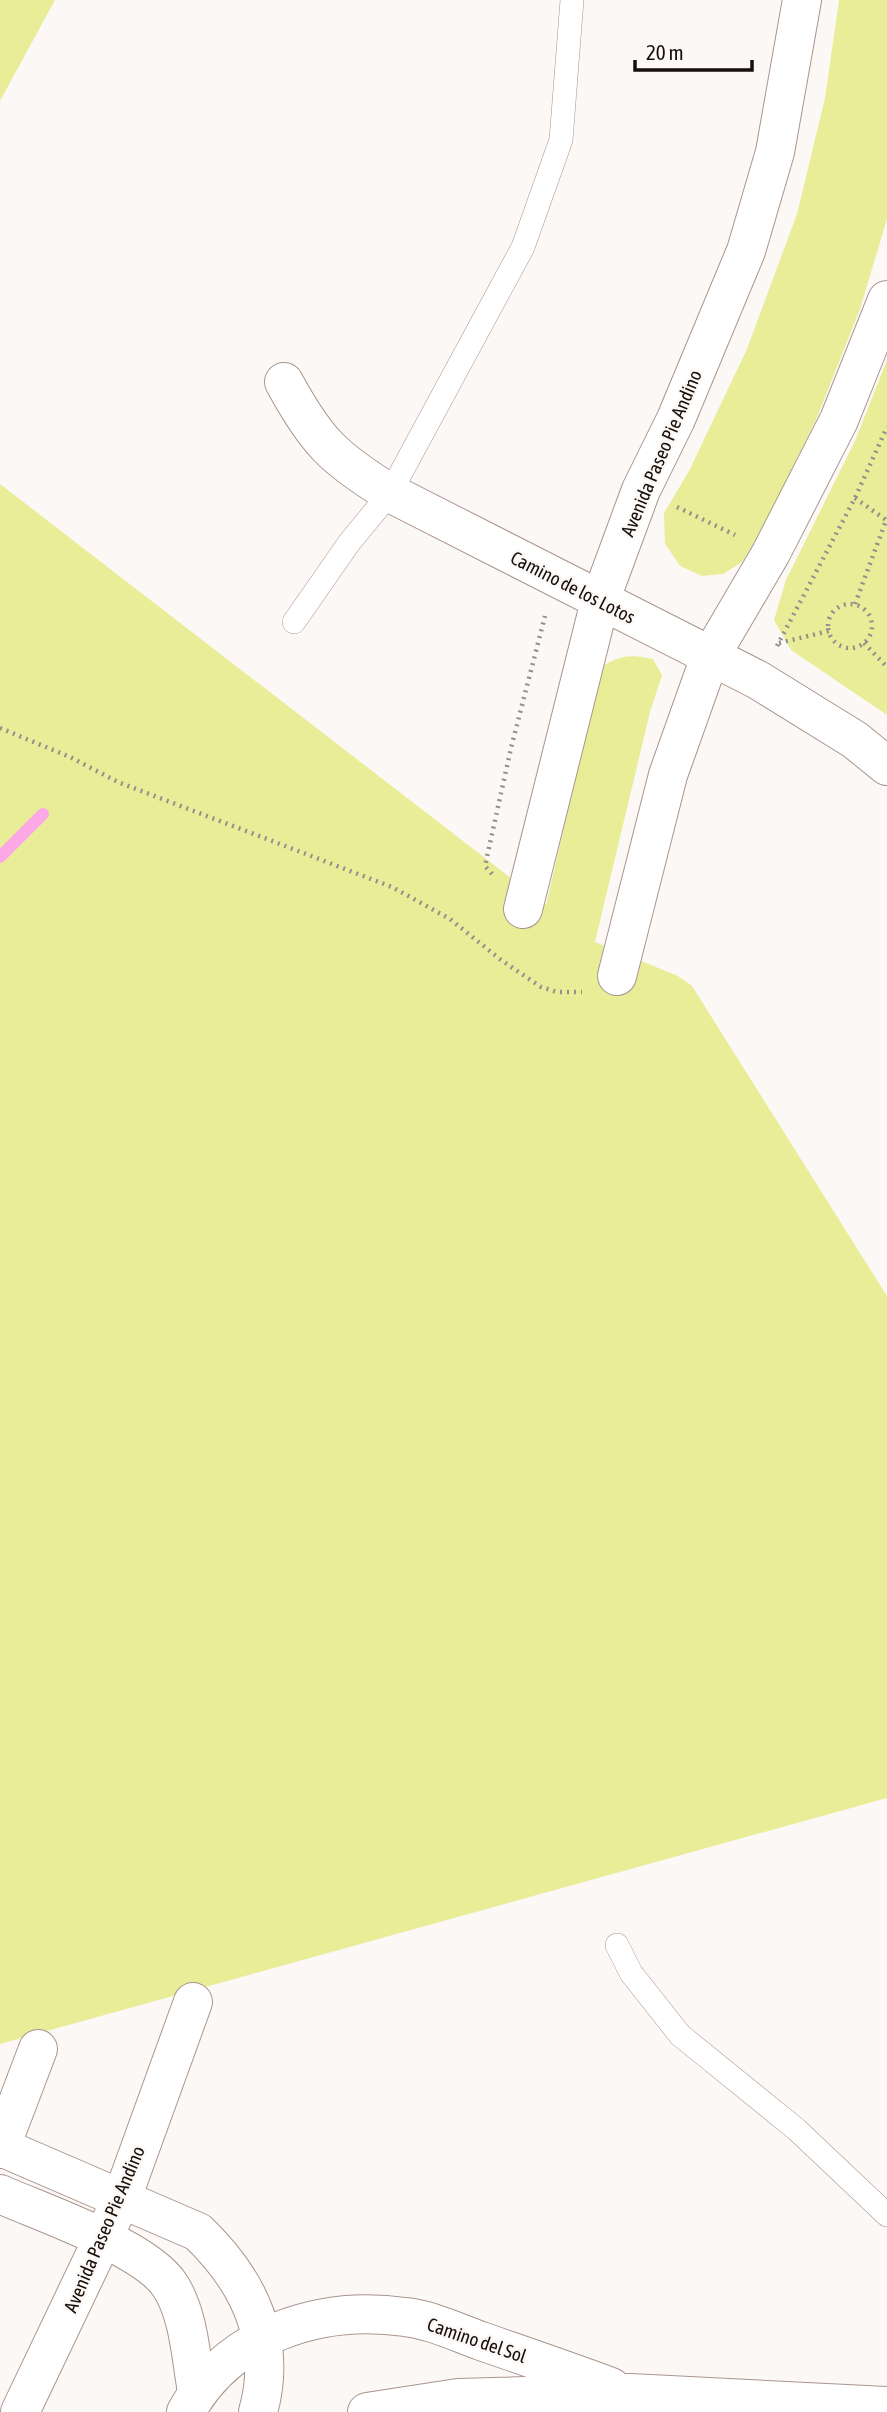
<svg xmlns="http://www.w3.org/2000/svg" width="887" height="2412" font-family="'Asap Condensed',sans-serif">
<rect width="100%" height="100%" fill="#fcf8f6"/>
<path fill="#e9ed98" d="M 0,0 L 55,0 L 0,101 Z
M 839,0 L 887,0 L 887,219 L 860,309 L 816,420 L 763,529 L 742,562 L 723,574 L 702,576 L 680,566 L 665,544 L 664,513 L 689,471 L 747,349 L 797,214 L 825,98 Z
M 887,360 L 887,715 L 791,650 L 774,620 L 786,580 L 855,441 Z
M 0,484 L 546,905 L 601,667 C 620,655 631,654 653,659 L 662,675 L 650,712 L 595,942 L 678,976 L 692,986 L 887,1296 L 887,1798 L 0,2044 Z"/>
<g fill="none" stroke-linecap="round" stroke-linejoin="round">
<path stroke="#fca8e7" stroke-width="12" d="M 0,857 L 43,814"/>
<defs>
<path id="lane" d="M 294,622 L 349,543 L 390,493 L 523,247 L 561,140 L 572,0
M 617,1945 L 631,1973 L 680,2035 L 796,2129 L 887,2215"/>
<path id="street" d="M 284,382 C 316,441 333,458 390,493 L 758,680 L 855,740 L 887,766
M 523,909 L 600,601 L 641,490 L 676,419 L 746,251 L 775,152 L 802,0
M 617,976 L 668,775 L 710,657 L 771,553 L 839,420 L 887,300
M 1,2147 L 198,2232 C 249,2281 278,2341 258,2412
M 0,2149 L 38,2049
M 0,2194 C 43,2213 143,2247 169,2284 C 189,2313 191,2358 197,2392
M 20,2412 L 122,2198 L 193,2002"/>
<path id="secondary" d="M 186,2412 C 229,2334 320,2305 405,2317 C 432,2320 456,2332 481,2341 C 524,2356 568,2371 611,2387
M 367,2412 L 458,2398 L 630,2393 L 887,2406"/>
</defs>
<use href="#lane" stroke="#a9958d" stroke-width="24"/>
<use href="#street" stroke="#a9958d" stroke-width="40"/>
<use href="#secondary" stroke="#a9958d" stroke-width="40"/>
<path stroke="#948f8c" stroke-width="4.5" stroke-dasharray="2 5" stroke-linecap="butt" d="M 855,498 L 886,520
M 677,507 L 735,535
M 855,604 L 887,518
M828 626a22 22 0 1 1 44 0a22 22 0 1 1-44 0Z
M 779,643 L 829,631
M 864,643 L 887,667
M 777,646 L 855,498 L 887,427
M 0,728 L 70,757 L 118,782 L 392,887 L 450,919 L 501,960 L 541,987 L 557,992 L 582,992
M 492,874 L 485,866 L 511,748 L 545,616"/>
<use href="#lane" stroke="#fff" stroke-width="23"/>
<use href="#street" stroke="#fff" stroke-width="38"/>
<use href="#secondary" stroke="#fff" stroke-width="38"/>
</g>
<g text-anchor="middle" stroke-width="5" stroke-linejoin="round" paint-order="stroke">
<g font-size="19" fill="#160f0c" stroke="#fcf8f6">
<text transform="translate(661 453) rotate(-67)" y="7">Avenida Paseo Pie Andino</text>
<text transform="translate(573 587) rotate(27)" y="7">Camino de los Lotos</text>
<text transform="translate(104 2229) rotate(-67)" y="7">Avenida Paseo Pie Andino</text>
<text transform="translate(477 2340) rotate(19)" y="7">Camino del Sol</text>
</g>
</g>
<path d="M635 60v10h117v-10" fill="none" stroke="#160f0c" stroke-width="3.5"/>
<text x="646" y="60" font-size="21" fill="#160f0c" stroke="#fcf8f6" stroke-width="5" paint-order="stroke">20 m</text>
</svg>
